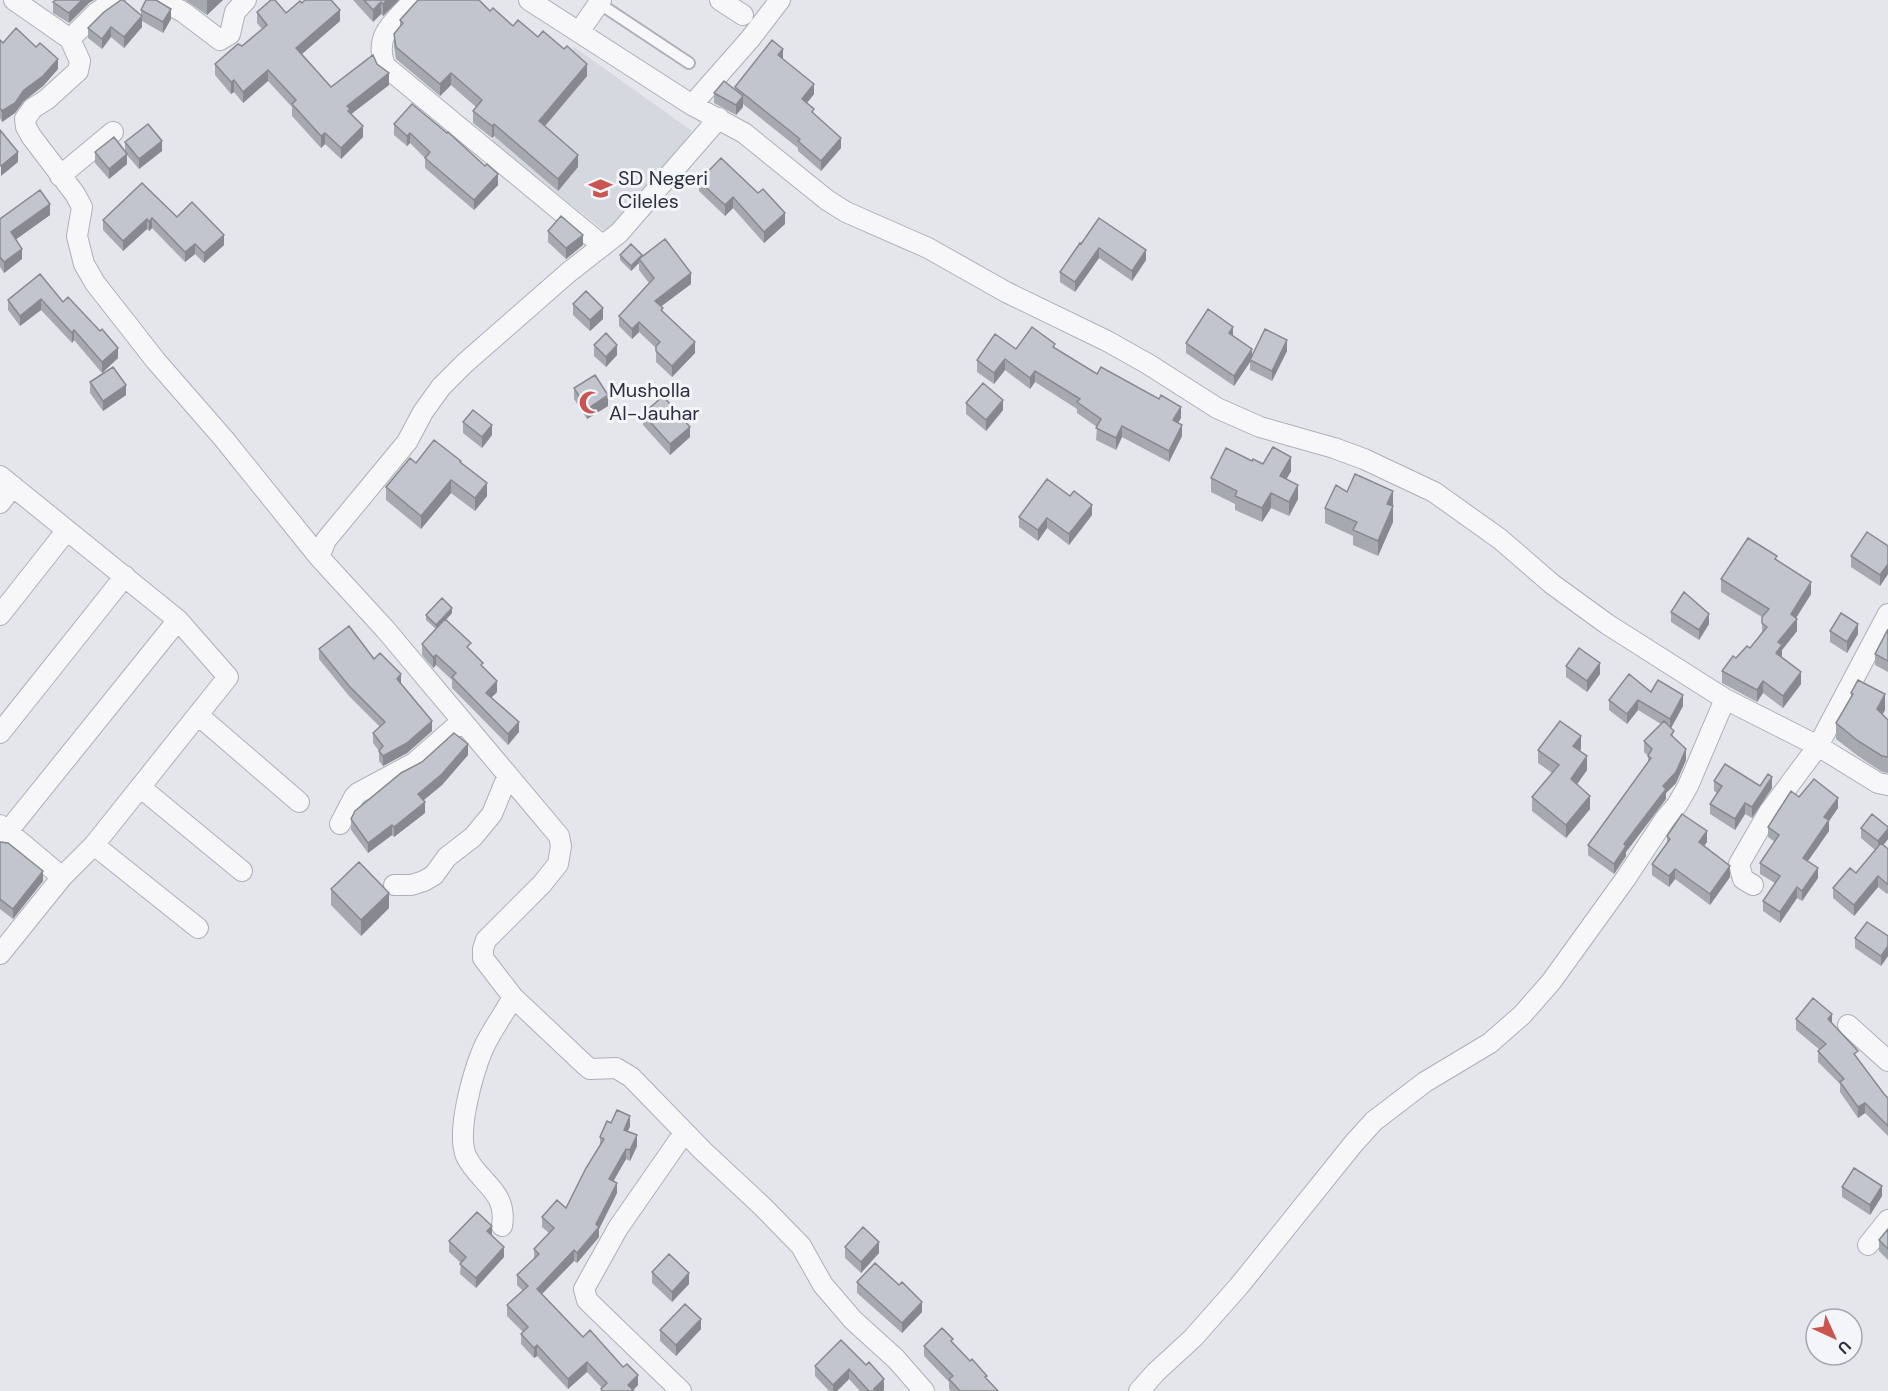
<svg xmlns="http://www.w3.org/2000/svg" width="1888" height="1391" font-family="'DM Sans',sans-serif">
<rect width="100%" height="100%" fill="#e4e6eb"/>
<path fill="#d6d8e0" d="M 574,47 L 692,131 L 612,237 L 491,141 Z"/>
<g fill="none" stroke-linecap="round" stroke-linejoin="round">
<defs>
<path id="service" d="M 597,2 L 689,63"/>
<path id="minor" d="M 14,0 L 70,39 L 80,61 L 78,71 L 46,100 L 33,108 L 25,119 L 26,127 L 31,136 L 75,194 L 82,207 L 77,236 L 84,264 L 95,283 L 156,361 L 224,439 L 319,557
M 161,0 L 183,12 L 220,40 L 230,34 L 235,12 L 246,0
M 414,0 C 395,21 373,34 385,66 L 603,246
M 529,0 L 692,105 L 744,133 L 827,200 L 846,212 L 928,248 L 1006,292 L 1107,341 L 1148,364 L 1217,408 L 1260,427 L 1334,448 L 1364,459 L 1434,492 L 1500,539 L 1552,584 L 1607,624 L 1725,699 L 1818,746 L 1878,783 L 1888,785
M 720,0 L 743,15
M 579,32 L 601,0
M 70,39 L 96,13 L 115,0
M 692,105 L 750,39 L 780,0
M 719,118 L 619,233 L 569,272 L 465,363 L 441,387 L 423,412 L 407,442 L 326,540 L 319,557 L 385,629 L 559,836 L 561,846 L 558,864 L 542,884 L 486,940 L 483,949 L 483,958 L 513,997 L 584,1064 L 590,1069 L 616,1068 L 631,1077 L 703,1151 L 763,1207 L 801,1246 L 823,1285 L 853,1320 L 896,1359 L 924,1391
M 60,176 L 113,132
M 0,476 L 178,620 L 228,677 L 94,845 L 62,877 L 0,954
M 0,503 L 13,486
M 0,615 L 67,530
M 198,715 L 299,802
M 0,733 L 125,576
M 140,787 L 242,871
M 340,824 L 354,797 L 358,793 L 414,763 L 462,721
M 0,825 L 62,877
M 0,841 L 178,620
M 94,845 L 198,928
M 394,885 L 411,885 L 424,881 L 434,875 L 447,857 L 473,837 L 492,814 L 508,775
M 1753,885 L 1743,879 L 1739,864 L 1769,812 L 1818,746 L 1888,614
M 1848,1025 L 1888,1061
M 502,1226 C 508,1191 479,1183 466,1156 C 456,1131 473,1073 483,1049 C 491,1031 504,1014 513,997
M 1868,1245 L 1888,1220
M 681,1391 L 593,1306 L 587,1300 L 584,1289 L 618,1228 L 684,1133
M 1139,1391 L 1156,1372 L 1193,1338 L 1239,1286 L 1354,1143 L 1374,1121 L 1425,1082 L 1490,1043 L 1522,1015 L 1551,982 L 1626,878 L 1665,819 L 1677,805 L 1688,786 L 1725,699"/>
</defs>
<use href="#service" stroke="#adafb9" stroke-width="14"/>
<use href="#minor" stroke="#adafb9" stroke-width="22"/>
<use href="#service" stroke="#f7f7fa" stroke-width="10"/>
<use href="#minor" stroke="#f7f7fa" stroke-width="20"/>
</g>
<path fill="#a7a9b1" d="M 185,0 L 223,0 L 207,15 Z
M 353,0 L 399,0 L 383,16 L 381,14 L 373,22 Z
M 53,2 L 89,3 L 69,23 L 53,13 Z
M 302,3 L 340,21 L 302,54 L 331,87 L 389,85 L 351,114 L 363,137 L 341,159 L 325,144 L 321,148 L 292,116 L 292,107 L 268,81 L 243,103 L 234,92 L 231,94 L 215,75 L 215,64 L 242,46 L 262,29 L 257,23 L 257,12 L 286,13 Z
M 141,10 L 171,19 L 163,33 L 142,21 L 142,27 L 124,48 L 111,37 L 102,49 L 88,38 L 88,28 L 141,15 Z
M 490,11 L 587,76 L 545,126 L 578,167 L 558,191 L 494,136 L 492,138 L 473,123 L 473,111 L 476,107 L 451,85 L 440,96 L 396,59 L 394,46 L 394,34 L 400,27 L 400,20 Z
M 0,40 L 3,43 L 58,69 L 43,86 L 24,101 L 15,113 L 2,122 L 0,118 Z
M 783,59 L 814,94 L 807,103 L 814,114 L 841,148 L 821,171 L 798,151 L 798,148 L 743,104 L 743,107 L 736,115 L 714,103 L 714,93 L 735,89 L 735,87 Z
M 394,124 L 498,185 L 474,210 L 425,168 L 425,158 L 410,143 L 407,146 L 394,135 Z
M 125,142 L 162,151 L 139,169 L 127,155 L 127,164 L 109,179 L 95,163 L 95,152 L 125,151 Z
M 699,181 L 785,224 L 764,243 L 733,208 L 725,216 L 699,191 Z
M 50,215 L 16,239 L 22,259 L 4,273 L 0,267 L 0,219 Z
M 177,217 L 224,245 L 204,263 L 195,254 L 185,262 L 152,228 L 149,231 L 147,229 L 123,251 L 103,230 L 103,220 Z
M 1099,218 L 1146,260 L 1132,281 L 1099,258 L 1075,292 L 1060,282 L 1060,272 L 1081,244 Z
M 548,231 L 583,245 L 566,259 L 548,242 Z
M 620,255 L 642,257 L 691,284 L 661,306 L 663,312 L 695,353 L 672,377 L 656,362 L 656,348 L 639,332 L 632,339 L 619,326 L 619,316 L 649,283 L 639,270 L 639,263 L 631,271 L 620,260 Z
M 40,274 L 63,302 L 118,358 L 102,373 L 74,340 L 72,343 L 41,310 L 20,326 L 8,310 L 8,300 Z
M 573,304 L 603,319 L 590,331 L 573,315 Z
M 1233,336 L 1252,355 L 1287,351 L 1272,381 L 1250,370 L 1250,362 L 1234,386 L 1186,353 L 1186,343 Z
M 594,345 L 617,355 L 606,367 L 594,356 Z
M 1055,348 L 1097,374 L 1181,418 L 1178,423 L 1182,436 L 1169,462 L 1122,437 L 1116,450 L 1096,440 L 1097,427 L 1077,413 L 1077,409 L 1035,382 L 1030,389 L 1005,370 L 994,384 L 977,372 L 977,360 L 1016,349 Z
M 90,382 L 126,395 L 103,411 L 90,393 Z
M 574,388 L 608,406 L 587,419 L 574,399 Z
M 966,403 L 1003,410 L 986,431 L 966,414 Z
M 643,414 L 690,437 L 670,455 L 643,425 Z
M 463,422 L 492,435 L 482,448 L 463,433 Z
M 1252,461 L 1291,471 L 1286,479 L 1298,499 L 1289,516 L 1271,508 L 1262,522 L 1235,510 L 1235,504 L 1211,492 L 1211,478 Z
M 461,463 L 487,496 L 475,511 L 451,493 L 421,529 L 386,500 L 386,487 Z
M 1347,492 L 1393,506 L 1393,522 L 1378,556 L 1353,545 L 1353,536 L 1325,523 L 1325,508 Z
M 1092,515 L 1069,545 L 1047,528 L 1038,541 L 1019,527 L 1019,517 Z
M 1888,546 L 1888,574 L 1880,586 L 1851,567 L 1851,556 Z
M 1777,560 L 1811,594 L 1796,618 L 1797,631 L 1782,650 L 1782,658 L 1801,684 L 1783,708 L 1763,693 L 1757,702 L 1722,683 L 1722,671 L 1736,658 L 1750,648 L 1762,632 L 1762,617 L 1721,592 L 1721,579 Z
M 1671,612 L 1709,624 L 1699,640 L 1671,622 Z
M 452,613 L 446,620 L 483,667 L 497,692 L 491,698 L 519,732 L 508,745 L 452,688 L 452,680 L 436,665 L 433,668 L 422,655 L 422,644 L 436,629 L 426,620 L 426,615 Z
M 1888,629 L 1888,672 L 1875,665 L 1875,654 Z
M 1830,631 L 1858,634 L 1847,653 L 1830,642 Z
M 319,649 L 374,659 L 401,684 L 432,731 L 407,753 L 383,766 L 379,761 L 379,751 L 373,743 L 373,733 L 380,727 L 349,696 L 319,659 Z
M 1566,666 L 1600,674 L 1587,692 L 1566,677 Z
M 1651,692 L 1683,706 L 1671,728 L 1674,739 L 1686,760 L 1676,783 L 1666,793 L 1666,799 L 1626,852 L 1626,856 L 1614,874 L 1588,855 L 1588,845 L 1648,763 L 1648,756 L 1644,752 L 1644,741 L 1661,724 L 1638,710 L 1627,724 L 1609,710 L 1609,700 Z
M 1851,693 L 1885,710 L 1882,715 L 1888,720 L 1888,773 L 1882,772 L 1858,756 L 1836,739 L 1836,723 L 1851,697 Z
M 1581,749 L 1579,751 L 1587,770 L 1577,784 L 1590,809 L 1566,838 L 1532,811 L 1532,797 L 1552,773 L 1538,763 L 1538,750 Z
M 468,755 L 442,785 L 423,800 L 425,813 L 394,837 L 392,835 L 368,853 L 351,830 L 351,819 Z
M 1714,781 L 1760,786 L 1772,788 L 1752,818 L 1745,814 L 1735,830 L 1710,814 L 1710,804 L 1717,793 L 1714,791 Z
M 1799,797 L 1838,808 L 1829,821 L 1829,831 L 1808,861 L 1818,878 L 1802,901 L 1797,898 L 1780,923 L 1763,911 L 1763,901 L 1775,883 L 1760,874 L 1760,863 L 1775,842 L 1768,837 L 1768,827 Z
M 1888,827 L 1888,839 L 1883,845 L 1888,849 L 1888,893 L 1887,894 L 1878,887 L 1854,916 L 1833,898 L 1833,888 L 1856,873 L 1875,850 L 1861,838 L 1861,828 Z
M 1667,836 L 1707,842 L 1704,846 L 1730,877 L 1710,905 L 1675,879 L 1669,887 L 1652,875 L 1652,864 L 1667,844 Z
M 0,842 L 43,881 L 13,919 L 0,909 Z
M 331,889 L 389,908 L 361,936 L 331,905 Z
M 1888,936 L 1888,956 L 1881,966 L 1855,948 L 1855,938 Z
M 1796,1019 L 1832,1023 L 1884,1094 L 1888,1098 L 1888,1136 L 1865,1113 L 1858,1118 L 1840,1092 L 1840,1084 L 1818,1062 L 1818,1051 L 1820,1050 L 1796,1030 Z
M 611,1123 L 630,1126 L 628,1131 L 637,1146 L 630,1161 L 626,1159 L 613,1181 L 617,1193 L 599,1229 L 599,1237 L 577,1263 L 574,1261 L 542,1294 L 583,1337 L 638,1385 L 633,1390 L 634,1391 L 601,1391 L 602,1388 L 587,1372 L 568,1389 L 537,1356 L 534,1358 L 521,1344 L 521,1334 L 523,1332 L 507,1316 L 507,1305 L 523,1291 L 517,1285 L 517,1275 L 534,1259 L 534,1249 L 549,1233 L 542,1227 L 542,1217 L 566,1208 L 600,1145 L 600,1137 Z
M 1842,1187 L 1882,1196 L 1870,1215 L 1842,1197 Z
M 1888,1229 L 1888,1260 L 1879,1251 L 1879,1240 Z
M 492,1236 L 504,1257 L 476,1288 L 460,1274 L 461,1263 L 449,1252 L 449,1241 Z
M 845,1247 L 879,1253 L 861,1273 L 845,1258 Z
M 652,1272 L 689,1284 L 672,1302 L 652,1283 Z
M 857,1282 L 922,1312 L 902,1333 L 857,1293 Z
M 701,1329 L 676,1356 L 660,1341 L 660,1330 Z
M 841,1340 L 884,1390 L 883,1391 L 860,1391 L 849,1379 L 837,1391 L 829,1391 L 815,1376 L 815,1366 Z
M 953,1343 L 987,1379 L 998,1391 L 951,1391 L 949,1389 L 949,1382 L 924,1356 L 924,1346 Z"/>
<path fill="#888990" d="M 82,0 L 94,0 L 89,3 L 69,23 L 69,13 Z
M 207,0 L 223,0 L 207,15 Z
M 387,0 L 399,0 L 383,16 L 383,4 Z
M 381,2 L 381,14 L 373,22 L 373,10 Z
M 171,9 L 171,19 L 163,33 L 163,22 Z
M 340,10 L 340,21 L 296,59 L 296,48 Z
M 142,16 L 142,27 L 124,48 L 124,37 Z
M 111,27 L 111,37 L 102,49 L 102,39 Z
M 783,49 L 783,59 L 778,55 Z
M 58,59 L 58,69 L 43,86 L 24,101 L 15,113 L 2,122 L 2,111 Z
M 587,64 L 587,76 L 539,133 L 539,121 Z
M 268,70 L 268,81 L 243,103 L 243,92 Z
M 389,73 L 389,85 L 350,115 L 347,106 Z
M 451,73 L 451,85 L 440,96 L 440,84 Z
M 234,80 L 234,92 L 231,94 L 231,82 Z
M 814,84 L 814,94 L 802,109 L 802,99 Z
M 743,96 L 743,107 L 736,115 L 736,105 Z
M 494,124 L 494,136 L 492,138 L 492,126 Z
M 363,126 L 363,137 L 341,159 L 341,148 Z
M 325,133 L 325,144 L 321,148 L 321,136 Z
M 410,133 L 410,143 L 407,146 L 407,136 Z
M 841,138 L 841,148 L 821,171 L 821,161 Z
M 162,141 L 162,151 L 139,169 L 139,159 Z
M 18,152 L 18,162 L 1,176 L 1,166 Z
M 127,154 L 127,164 L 109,179 L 109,169 Z
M 578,155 L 578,167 L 558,191 L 558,179 Z
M 498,174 L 498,185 L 474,210 L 474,200 Z
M 733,197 L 733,208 L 725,216 L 725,205 Z
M 50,204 L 50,215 L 11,243 L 11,232 Z
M 785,213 L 785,224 L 764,243 L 764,232 Z
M 152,218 L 152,228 L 149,231 L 149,222 Z
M 147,219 L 147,229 L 123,251 L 123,241 Z
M 224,235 L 224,245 L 204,263 L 204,253 Z
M 583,235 L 583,245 L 566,259 L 566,248 Z
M 195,244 L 195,254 L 185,262 L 185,252 Z
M 1099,248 L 1099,258 L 1075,292 L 1075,282 Z
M 22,249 L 22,259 L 4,273 L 4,262 Z
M 1146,250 L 1146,260 L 1132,281 L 1132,271 Z
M 642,255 L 642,261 L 639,259 L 639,263 L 631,271 L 631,266 Z
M 691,273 L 691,284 L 655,311 L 655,301 Z
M 41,299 L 41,310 L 20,326 L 20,316 Z
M 603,308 L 603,319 L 590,331 L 590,320 Z
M 639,322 L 639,332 L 632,339 L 632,329 Z
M 1233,327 L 1233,337 L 1229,333 Z
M 74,330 L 74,340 L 72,343 L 72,333 Z
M 1287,340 L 1287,351 L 1272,381 L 1272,371 Z
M 695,342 L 695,353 L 672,377 L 672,366 Z
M 617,345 L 617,355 L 606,367 L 606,357 Z
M 118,348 L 118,358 L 102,373 L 102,362 Z
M 1252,349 L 1252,359 L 1250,360 L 1250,362 L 1234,386 L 1234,376 Z
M 1005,359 L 1005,370 L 994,384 L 994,373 Z
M 1035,371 L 1035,382 L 1030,389 L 1030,378 Z
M 126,385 L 126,395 L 103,411 L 103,401 Z
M 608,395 L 608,406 L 587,419 L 587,409 Z
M 1003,400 L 1003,410 L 986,431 L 986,420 Z
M 1181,407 L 1181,418 L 1173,431 L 1173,420 Z
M 492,425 L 492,435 L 482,448 L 482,437 Z
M 1182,425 L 1182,436 L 1169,462 L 1169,451 Z
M 1122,426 L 1122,437 L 1116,450 L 1116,438 Z
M 690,427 L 690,437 L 670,455 L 670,444 Z
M 1291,457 L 1291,471 L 1280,491 L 1280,476 Z
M 451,480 L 451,493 L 421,529 L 421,516 Z
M 487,483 L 487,496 L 475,511 L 475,498 Z
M 1298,485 L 1298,499 L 1289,516 L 1289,502 Z
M 1393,491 L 1393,507 L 1387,504 Z
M 1271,493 L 1271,508 L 1262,522 L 1262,508 Z
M 1092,505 L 1092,515 L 1069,545 L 1069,534 Z
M 1393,506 L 1393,522 L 1378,556 L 1378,541 Z
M 1047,518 L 1047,528 L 1038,541 L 1038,530 Z
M 1888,564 L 1888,574 L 1880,586 L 1880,575 Z
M 1811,582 L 1811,594 L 1791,626 L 1791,614 Z
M 452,608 L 452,613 L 436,630 L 436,625 Z
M 1709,614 L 1709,624 L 1699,640 L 1699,630 Z
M 1797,619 L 1797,631 L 1782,650 L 1782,657 L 1776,653 L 1778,642 Z
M 1858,624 L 1858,634 L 1847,653 L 1847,642 Z
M 436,655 L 436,665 L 433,668 L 433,657 Z
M 1600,663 L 1600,674 L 1587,692 L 1587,681 Z
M 1801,672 L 1801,684 L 1783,708 L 1783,696 Z
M 401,674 L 401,684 L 397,679 Z
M 497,681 L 497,692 L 486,703 L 486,693 Z
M 1763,681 L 1763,693 L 1757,702 L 1757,690 Z
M 1885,694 L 1885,710 L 1877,725 L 1877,709 Z
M 1683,695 L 1683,706 L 1670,730 L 1670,719 Z
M 1638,700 L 1638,710 L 1627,724 L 1627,714 Z
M 432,721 L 432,731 L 407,753 L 383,766 L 383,756 Z
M 519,722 L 519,732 L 508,745 L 508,734 Z
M 1581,736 L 1581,749 L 1573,760 L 1573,746 Z
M 468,744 L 468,755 L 442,785 L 418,805 L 418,794 Z
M 1686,749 L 1686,760 L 1676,783 L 1666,793 L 1666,799 L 1626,852 L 1626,856 L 1614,874 L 1614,864 L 1624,844 L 1663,786 Z
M 1587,756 L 1587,770 L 1571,793 L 1571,779 Z
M 1772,777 L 1772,788 L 1752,818 L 1752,807 Z
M 1590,796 L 1590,809 L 1566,838 L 1566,825 Z
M 1838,798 L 1838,808 L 1829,821 L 1829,831 L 1803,868 L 1803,858 L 1824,817 Z
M 425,802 L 425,813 L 394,837 L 394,827 Z
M 1745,803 L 1745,814 L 1735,830 L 1735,819 Z
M 392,825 L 392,835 L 368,853 L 368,843 Z
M 1888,829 L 1888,839 L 1878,852 L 1878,841 Z
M 1707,831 L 1707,842 L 1699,853 L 1699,842 Z
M 1730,866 L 1730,877 L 1710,905 L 1710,894 Z
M 1818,868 L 1818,878 L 1802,901 L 1802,891 Z
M 1675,869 L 1675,879 L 1669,887 L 1669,876 Z
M 43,871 L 43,881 L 13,919 L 13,909 Z
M 1878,876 L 1878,887 L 1854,916 L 1854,905 Z
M 1797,887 L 1797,898 L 1780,923 L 1780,912 Z
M 389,893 L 389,908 L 361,936 L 361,920 Z
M 1888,946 L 1888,956 L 1881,966 L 1881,956 Z
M 1832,1014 L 1832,1024 L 1828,1019 Z
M 1865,1103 L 1865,1113 L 1858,1118 L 1858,1107 Z
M 630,1116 L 630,1126 L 624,1140 L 624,1130 Z
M 637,1135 L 637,1146 L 630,1161 L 630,1150 Z
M 626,1149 L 626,1159 L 609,1189 L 609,1179 Z
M 617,1183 L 617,1193 L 599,1229 L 599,1237 L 577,1263 L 577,1253 L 596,1224 Z
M 1882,1186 L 1882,1196 L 1870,1215 L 1870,1205 Z
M 492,1226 L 492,1236 L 487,1231 Z
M 879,1242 L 879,1253 L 861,1273 L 861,1262 Z
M 504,1247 L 504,1257 L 476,1288 L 476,1278 Z
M 574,1250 L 574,1261 L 537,1299 L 537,1289 Z
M 689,1273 L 689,1284 L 672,1302 L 672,1292 Z
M 922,1302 L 922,1312 L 902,1333 L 902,1323 Z
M 701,1319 L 701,1329 L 676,1356 L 676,1345 Z
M 537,1345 L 537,1356 L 534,1358 L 534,1348 Z
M 587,1362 L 587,1372 L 568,1389 L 568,1379 Z
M 849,1369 L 849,1379 L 837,1391 L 833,1391 L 833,1385 Z
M 638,1375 L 638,1385 L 632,1391 L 628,1385 Z
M 884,1379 L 884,1390 L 883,1391 L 874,1391 L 874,1389 Z"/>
<path fill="#c2c4ce" stroke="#888990" stroke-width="1.5" d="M 56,0 L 82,0 L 69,13 L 53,2 Z
M 121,0 L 123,0 L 142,16 L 124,37 L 111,27 L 102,39 L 88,28 L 104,12 Z
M 146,0 L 156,0 L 171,9 L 163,22 L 141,10 Z
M 271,0 L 275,0 L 286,13 L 300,1 L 302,3 L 305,0 L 331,0 L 340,10 L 296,48 L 331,87 L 373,55 L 377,64 L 389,73 L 347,106 L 350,109 L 348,111 L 363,126 L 341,148 L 325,133 L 321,136 L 292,104 L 296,100 L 268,70 L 243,92 L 234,80 L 231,82 L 215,64 L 238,44 L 242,46 L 267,25 L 257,12 Z
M 364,0 L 387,0 L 383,4 L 381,2 L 373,10 Z
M 418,0 L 479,0 L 490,11 L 493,8 L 513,26 L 518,20 L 538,37 L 543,31 L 564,49 L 567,46 L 587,64 L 539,121 L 578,155 L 558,179 L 494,124 L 492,126 L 473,111 L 482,100 L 451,73 L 440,84 L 396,47 L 394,34 L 403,23 L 400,20 Z
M 16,28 L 36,47 L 40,43 L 58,59 L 43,76 L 24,90 L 15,103 L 2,111 L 0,108 L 0,40 L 3,43 Z
M 772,40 L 783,49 L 778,55 L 814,84 L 802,99 L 814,109 L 812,112 L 841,138 L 821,161 L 798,141 L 800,139 L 735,87 Z
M 724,81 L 743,96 L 736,105 L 714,93 Z
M 412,104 L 447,133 L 448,132 L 485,166 L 487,164 L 498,174 L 474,200 L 425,158 L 430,152 L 410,133 L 407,136 L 394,124 Z
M 148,124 L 162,141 L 139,159 L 125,142 Z
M 0,130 L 18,152 L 1,166 L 0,165 Z
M 114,137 L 127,154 L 109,169 L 95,152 Z
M 721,158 L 758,193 L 763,189 L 785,213 L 764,232 L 733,197 L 725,205 L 699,181 Z
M 142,183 L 177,217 L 192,202 L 224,235 L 204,253 L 195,244 L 185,252 L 152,218 L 149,222 L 147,219 L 123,241 L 103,220 Z
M 40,190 L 50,204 L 11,232 L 22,249 L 4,262 L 0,257 L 0,219 Z
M 561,216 L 583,235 L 566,248 L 548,231 Z
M 1099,218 L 1146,250 L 1132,271 L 1099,248 L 1075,282 L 1060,272 L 1080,243 L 1081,244 Z
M 665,239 L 691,273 L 655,301 L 663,308 L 661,310 L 695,342 L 672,366 L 656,351 L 656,346 L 660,342 L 639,322 L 632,329 L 619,316 L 654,278 L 639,259 Z
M 631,244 L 642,255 L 631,266 L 620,255 Z
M 40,274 L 63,302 L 68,297 L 100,331 L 102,329 L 118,348 L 102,362 L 74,330 L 72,333 L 41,299 L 20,316 L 8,300 Z
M 586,291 L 603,308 L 590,320 L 573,304 Z
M 1208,309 L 1233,327 L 1229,333 L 1252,349 L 1234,376 L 1186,343 Z
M 1032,327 L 1055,344 L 1053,347 L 1097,374 L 1101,367 L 1159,399 L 1161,395 L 1181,407 L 1173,420 L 1182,425 L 1169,451 L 1122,426 L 1116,438 L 1096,428 L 1101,419 L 1077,402 L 1080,399 L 1035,371 L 1030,378 L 1005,359 L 994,373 L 977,360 L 995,334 L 1016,349 Z
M 1265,329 L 1287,340 L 1272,371 L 1250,360 Z
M 606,333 L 617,345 L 606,357 L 594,345 Z
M 113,367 L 126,385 L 103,401 L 90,382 Z
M 595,375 L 608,395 L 587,409 L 574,388 Z
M 983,383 L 1003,400 L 986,420 L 966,403 Z
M 663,396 L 690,427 L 670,444 L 643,414 Z
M 473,410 L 492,425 L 482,437 L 463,422 Z
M 434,440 L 461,461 L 460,462 L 487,483 L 475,498 L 451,480 L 421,516 L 386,487 L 410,458 L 416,463 Z
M 1273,447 L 1291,457 L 1280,476 L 1298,485 L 1289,502 L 1271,493 L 1262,508 L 1235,496 L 1237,491 L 1211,478 L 1226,448 L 1252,461 L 1253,459 L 1263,464 Z
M 1355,474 L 1393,491 L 1387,504 L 1393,506 L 1378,541 L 1353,530 L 1357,522 L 1325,508 L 1336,485 L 1347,492 Z
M 1047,479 L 1070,496 L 1074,491 L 1092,505 L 1069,534 L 1047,518 L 1038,530 L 1019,517 Z
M 1867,532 L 1888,546 L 1888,564 L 1880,575 L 1851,556 Z
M 1748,538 L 1777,556 L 1775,559 L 1811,582 L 1791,614 L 1797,619 L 1778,642 L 1782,645 L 1776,653 L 1801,672 L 1783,696 L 1763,681 L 1757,690 L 1722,671 L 1733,656 L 1736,658 L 1747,646 L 1750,648 L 1767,627 L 1762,623 L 1762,617 L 1769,609 L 1721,579 Z
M 1684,592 L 1709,614 L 1699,630 L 1671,612 Z
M 442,598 L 452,608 L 436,625 L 426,615 Z
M 1841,613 L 1858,624 L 1847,642 L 1830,631 Z
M 445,619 L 471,643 L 467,647 L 483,663 L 481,665 L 497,681 L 486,693 L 519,722 L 508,734 L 452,677 L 456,673 L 436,655 L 433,657 L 422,644 Z
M 349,626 L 374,659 L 380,653 L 401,674 L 397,679 L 432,721 L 407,743 L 383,756 L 379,751 L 383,746 L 373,733 L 385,722 L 349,686 L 319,649 Z
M 1888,629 L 1888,661 L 1875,654 Z
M 1579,648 L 1600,663 L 1587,681 L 1566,666 Z
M 1629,674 L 1651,692 L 1658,680 L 1683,695 L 1670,719 L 1638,700 L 1627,714 L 1609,700 Z
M 1858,680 L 1885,694 L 1877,709 L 1888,720 L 1888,757 L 1882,756 L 1858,741 L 1836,723 L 1853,694 L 1851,693 Z
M 1560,721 L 1581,736 L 1573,746 L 1587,756 L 1571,779 L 1590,796 L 1566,825 L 1532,797 L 1559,765 L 1538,750 Z
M 1664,721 L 1674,731 L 1671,735 L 1686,749 L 1676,772 L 1663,786 L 1666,789 L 1624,844 L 1626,846 L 1614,864 L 1588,845 L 1651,758 L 1648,756 L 1652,749 L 1644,741 Z
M 454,733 L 468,744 L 442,774 L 418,794 L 425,802 L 394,827 L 392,825 L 368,843 L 351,819 L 355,811 L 401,773 L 422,762 Z
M 1725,764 L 1760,786 L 1768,774 L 1772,777 L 1752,807 L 1745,803 L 1735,819 L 1710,804 L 1722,786 L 1714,781 Z
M 1814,779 L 1838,798 L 1824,817 L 1829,820 L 1803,858 L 1818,868 L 1802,891 L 1797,887 L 1780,912 L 1763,901 L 1780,876 L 1760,863 L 1779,835 L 1768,827 L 1791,791 L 1799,797 Z
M 1682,814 L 1707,831 L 1699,842 L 1730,866 L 1710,894 L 1675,869 L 1669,876 L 1652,864 L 1670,839 L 1667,836 Z
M 1872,814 L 1888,827 L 1888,829 L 1878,841 L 1861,828 Z
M 0,842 L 8,843 L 43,871 L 13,909 L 0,899 Z
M 1881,843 L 1888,849 L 1888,883 L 1887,884 L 1878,876 L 1854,905 L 1833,888 L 1850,868 L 1856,873 Z
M 359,862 L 389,893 L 361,920 L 331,889 Z
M 1867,922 L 1888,936 L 1888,946 L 1881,956 L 1855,938 Z
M 1813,998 L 1832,1014 L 1828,1019 L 1858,1051 L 1854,1054 L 1884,1094 L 1888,1098 L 1888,1126 L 1865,1103 L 1858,1107 L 1840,1082 L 1844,1079 L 1818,1051 L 1826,1044 L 1796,1019 Z
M 617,1110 L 630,1116 L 624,1130 L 637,1135 L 630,1150 L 626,1149 L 609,1179 L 617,1183 L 596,1224 L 599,1227 L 577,1253 L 574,1250 L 537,1289 L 583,1337 L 590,1330 L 623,1367 L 627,1364 L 638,1375 L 628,1385 L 634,1391 L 602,1391 L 601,1389 L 607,1383 L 587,1362 L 568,1379 L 537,1345 L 534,1348 L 521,1334 L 528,1327 L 507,1305 L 528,1286 L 517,1275 L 539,1254 L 534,1249 L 554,1228 L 542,1217 L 557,1200 L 566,1208 L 586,1168 L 604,1139 L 600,1137 L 607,1121 L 611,1123 Z
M 1854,1168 L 1882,1186 L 1870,1205 L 1842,1187 Z
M 477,1212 L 492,1226 L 487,1231 L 504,1247 L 476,1278 L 460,1264 L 466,1257 L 449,1241 Z
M 863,1227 L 879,1242 L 861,1262 L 845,1247 Z
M 1888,1229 L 1888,1249 L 1879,1240 Z
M 669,1254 L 689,1273 L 672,1292 L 652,1272 Z
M 875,1263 L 899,1285 L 902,1282 L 922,1302 L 902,1323 L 857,1282 Z
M 685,1304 L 701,1319 L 676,1345 L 660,1330 Z
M 942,1328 L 953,1339 L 951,1341 L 970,1361 L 972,1359 L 987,1376 L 985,1377 L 998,1391 L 960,1391 L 949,1379 L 953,1376 L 924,1346 Z
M 841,1340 L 866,1365 L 869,1362 L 884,1379 L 874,1389 L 875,1391 L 867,1391 L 868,1390 L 849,1369 L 833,1385 L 815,1366 Z"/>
<defs>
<symbol id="school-bare" viewBox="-9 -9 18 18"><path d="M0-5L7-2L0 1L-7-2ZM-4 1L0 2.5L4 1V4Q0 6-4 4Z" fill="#ca5550" stroke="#f4f5f9" stroke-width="2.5" paint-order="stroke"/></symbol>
<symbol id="mosque-bare" viewBox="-9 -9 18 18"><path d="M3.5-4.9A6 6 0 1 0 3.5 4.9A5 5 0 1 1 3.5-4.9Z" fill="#ca5550" stroke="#f4f5f9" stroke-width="2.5" paint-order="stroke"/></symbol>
</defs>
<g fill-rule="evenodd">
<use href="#school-bare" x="584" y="172" width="33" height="33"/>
<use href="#mosque-bare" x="574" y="386" width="33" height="33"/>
</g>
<g text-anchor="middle" stroke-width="6" stroke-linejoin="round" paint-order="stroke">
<g font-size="20" fill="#2c3043" stroke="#f4f5f9" text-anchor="start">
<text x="618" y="185">SD Negeri<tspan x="618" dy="23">Cileles</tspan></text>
<text x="609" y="397">Musholla<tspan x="609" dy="23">Al-Jauhar</tspan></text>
</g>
</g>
<g transform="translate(1834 1337) rotate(135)"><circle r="28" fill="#f4f5f9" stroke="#a4a6b0" stroke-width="1.5"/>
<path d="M0-4.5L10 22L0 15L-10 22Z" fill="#ca5550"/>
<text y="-9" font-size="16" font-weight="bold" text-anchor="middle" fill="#2c3043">U</text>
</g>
</svg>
